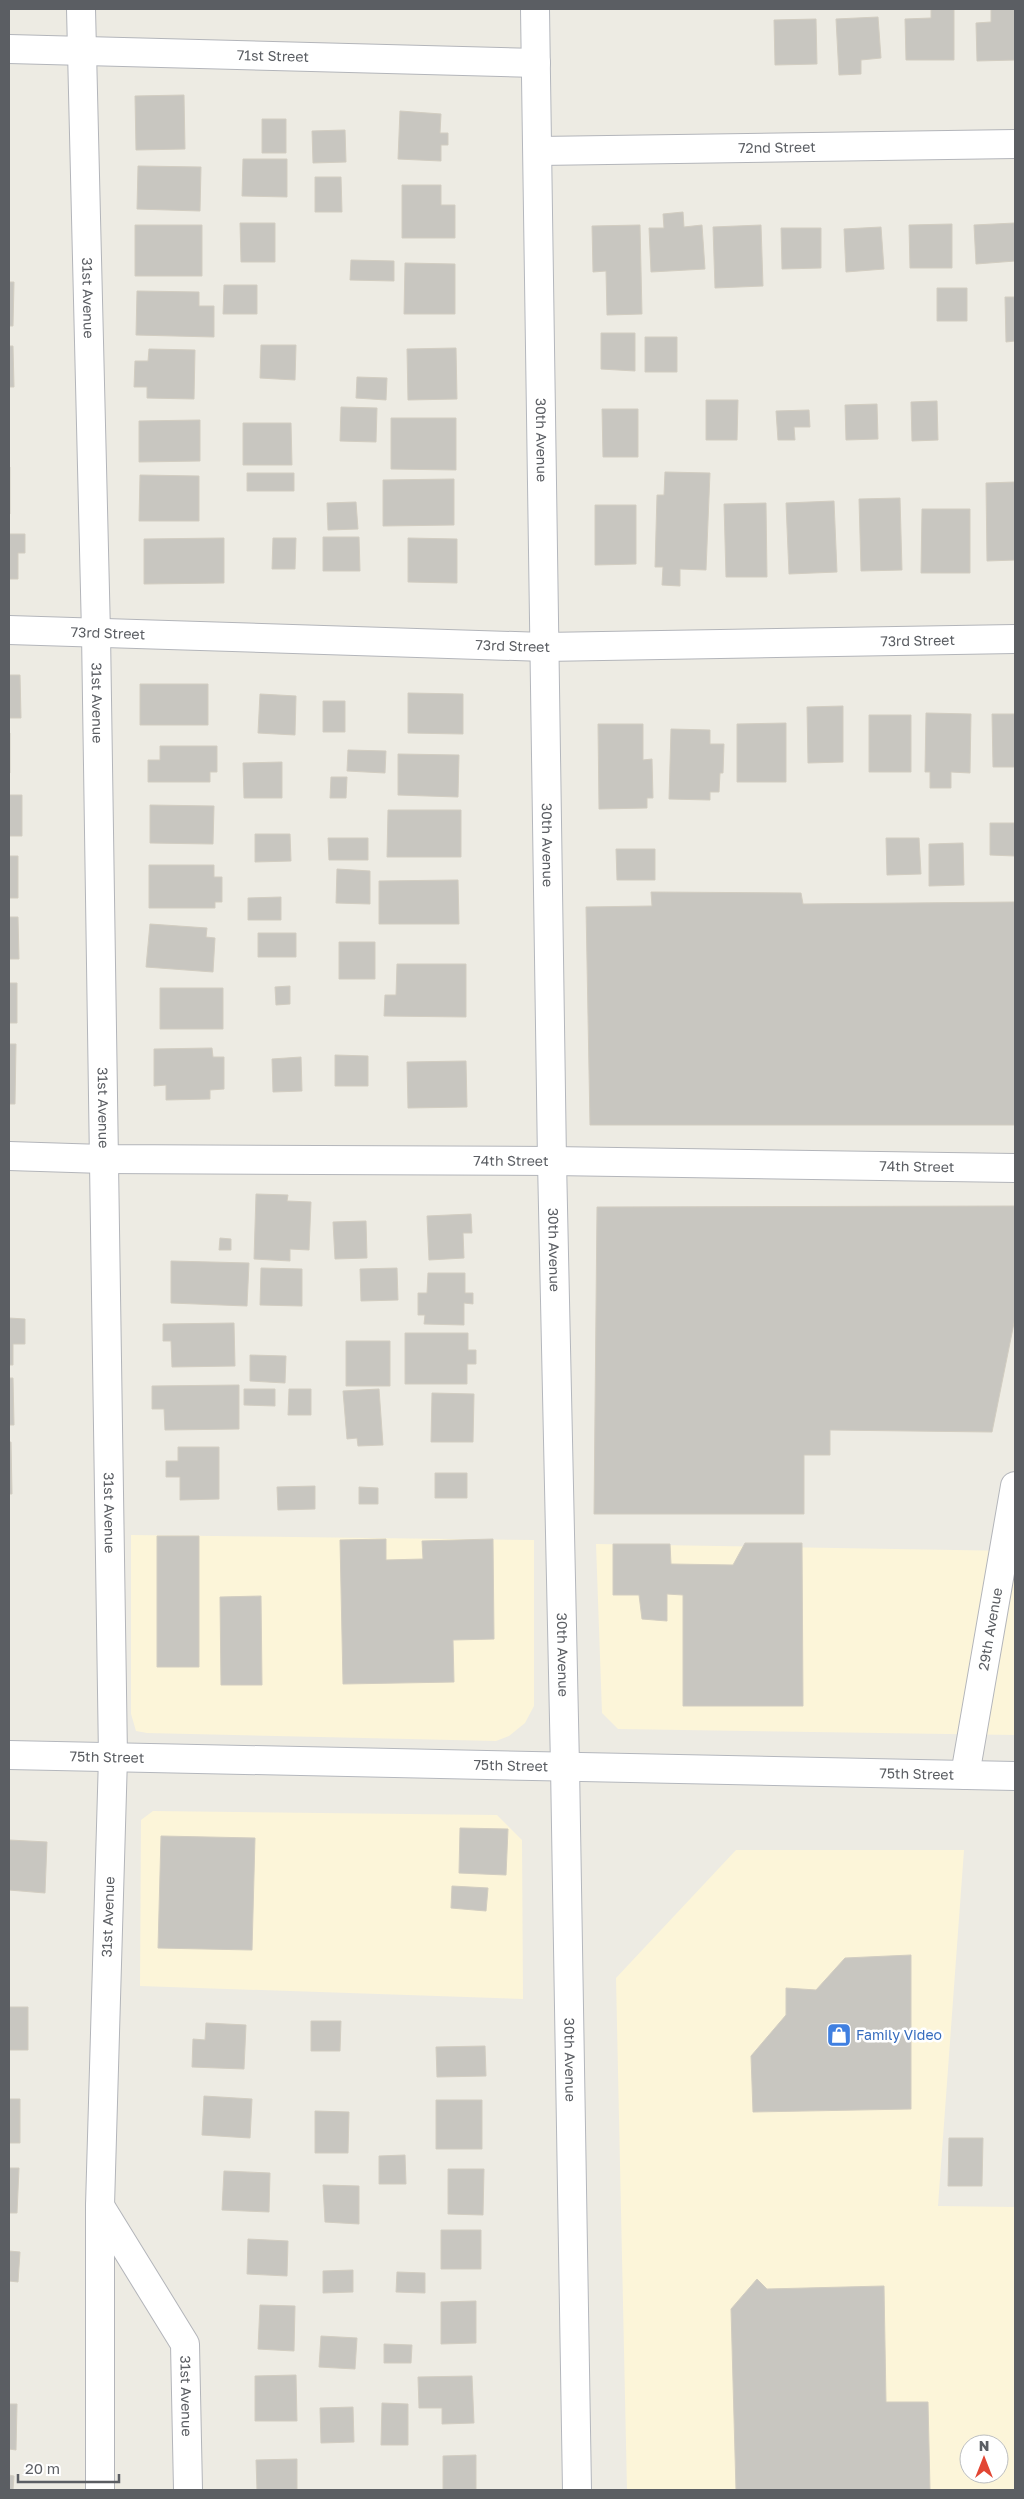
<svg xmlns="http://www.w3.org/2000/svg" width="1024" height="2499" font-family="'Golos Text',sans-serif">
<rect width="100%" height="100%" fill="#edebe3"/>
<path fill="#fcf5d9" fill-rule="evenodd" d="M 131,1535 L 534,1540 L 534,1706 L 525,1723 L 509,1736 L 496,1741 L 147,1733 L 136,1731 L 131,1714 Z
M 596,1544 L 1015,1551 L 1015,1735 L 618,1729 L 602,1713 Z
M 153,1811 L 497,1815 L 522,1840 L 523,1999 L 140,1986 L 141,1820 Z
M 736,1850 L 964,1850 L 938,2206 L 1015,2207 L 1015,2490 L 627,2490 L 616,1978 ZM 969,2444 L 999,2444 L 999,2474 L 969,2474 Z"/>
<path fill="#c8c6c0" stroke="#d2cdc1" d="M 931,9 L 954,9 L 954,60 L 906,60 L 905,19 L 931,18 Z
M 991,9 L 1015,9 L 1015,60 L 977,61 L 976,23 L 991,22 Z
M 878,17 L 881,58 L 861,60 L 861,74 L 839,75 L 836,19 Z
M 816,19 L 817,64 L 775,65 L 774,20 Z
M 184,95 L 185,149 L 136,150 L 135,96 Z
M 400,111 L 441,114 L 440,133 L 448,133 L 448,145 L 441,145 L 441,161 L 398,159 Z
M 262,119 L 286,119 L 286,153 L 262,153 Z
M 345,130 L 346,162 L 313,163 L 312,131 Z
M 243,159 L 287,159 L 287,197 L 242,196 Z
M 138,166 L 201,167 L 200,211 L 137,209 Z
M 315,177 L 341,177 L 342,212 L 315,212 Z
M 402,185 L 441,185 L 441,205 L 455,205 L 455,238 L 402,238 Z
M 683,212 L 684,227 L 702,225 L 705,269 L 651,272 L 649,228 L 664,228 L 663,214 Z
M 240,223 L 275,223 L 275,262 L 241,262 Z
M 1015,223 L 1015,261 L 976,264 L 974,225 Z
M 952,224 L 952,268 L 910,268 L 909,225 Z
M 135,225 L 202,225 L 202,276 L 135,276 Z
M 640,225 L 642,314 L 607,315 L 606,271 L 593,272 L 592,226 Z
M 761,225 L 763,286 L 715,288 L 713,227 Z
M 881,227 L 884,269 L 846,272 L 844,229 Z
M 781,228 L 821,228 L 821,268 L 782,269 Z
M 351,260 L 394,261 L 394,281 L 350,280 Z
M 405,263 L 455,264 L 455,314 L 404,314 Z
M 9,282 L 14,282 L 13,326 L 9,326 Z
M 224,285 L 257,285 L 257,314 L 223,314 Z
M 937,288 L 967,288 L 967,321 L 937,321 Z
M 137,291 L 199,292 L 199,306 L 214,306 L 214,337 L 136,335 Z
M 1005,297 L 1015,297 L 1015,341 L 1006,342 Z
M 601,333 L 635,333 L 635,371 L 601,369 Z
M 645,337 L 677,337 L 677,372 L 645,372 Z
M 261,345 L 296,345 L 295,380 L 260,378 Z
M 9,346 L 13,346 L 14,387 L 9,387 Z
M 456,348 L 457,399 L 408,400 L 407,349 Z
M 149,349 L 195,350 L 194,399 L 147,398 L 147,387 L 134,387 L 135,361 L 148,361 Z
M 357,377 L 387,378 L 386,400 L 356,398 Z
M 706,400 L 738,400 L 737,440 L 706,440 Z
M 937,401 L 938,440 L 912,441 L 911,402 Z
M 877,404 L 878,439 L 846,440 L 845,405 Z
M 341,407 L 377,408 L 376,442 L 340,441 Z
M 602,409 L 638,409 L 638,457 L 603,457 Z
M 809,410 L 810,427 L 794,427 L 795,440 L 778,440 L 776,411 Z
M 391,418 L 456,418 L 456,470 L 391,469 Z
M 200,420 L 200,461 L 139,462 L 139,421 Z
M 243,423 L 291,423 L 292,465 L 243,465 Z
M 9,467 L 10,467 L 10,514 L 9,514 Z
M 665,472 L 710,473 L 706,570 L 680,569 L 680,586 L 662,585 L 663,567 L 655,567 L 657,495 L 664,495 Z
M 247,473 L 294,473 L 294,491 L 247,491 Z
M 140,475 L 199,476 L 199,521 L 139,521 Z
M 454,479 L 454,525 L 383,526 L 383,480 Z
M 1015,482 L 1015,560 L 987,561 L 986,483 Z
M 900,498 L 902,570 L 861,571 L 859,499 Z
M 834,501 L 837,572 L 789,574 L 786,503 Z
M 356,502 L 358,529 L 328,530 L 327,503 Z
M 766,503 L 767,577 L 726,577 L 724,504 Z
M 595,505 L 636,505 L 636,564 L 595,565 Z
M 922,509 L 970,509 L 970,573 L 921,573 Z
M 9,534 L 25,534 L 25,553 L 18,553 L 18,579 L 9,579 Z
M 323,537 L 359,537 L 360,571 L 323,571 Z
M 224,538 L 224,583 L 144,584 L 144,539 Z
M 273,538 L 296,538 L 295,569 L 272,569 Z
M 408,538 L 457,539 L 457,583 L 408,582 Z
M 9,675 L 20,675 L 21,718 L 9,718 Z
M 140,684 L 208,684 L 208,725 L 140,725 Z
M 408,693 L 463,694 L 463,734 L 408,733 Z
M 260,694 L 296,696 L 295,735 L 258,733 Z
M 323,701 L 345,701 L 345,732 L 323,732 Z
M 843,706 L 843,762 L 808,763 L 807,707 Z
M 926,713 L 971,714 L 970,773 L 951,772 L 951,788 L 930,788 L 930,772 L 925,772 Z
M 992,714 L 1015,714 L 1015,767 L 993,767 Z
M 869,715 L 911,715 L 911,772 L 869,772 Z
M 786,723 L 786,782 L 737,782 L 737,724 Z
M 598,724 L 643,724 L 643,760 L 652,759 L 653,798 L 647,798 L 647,808 L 599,809 Z
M 671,729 L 710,730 L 710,744 L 724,744 L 723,773 L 720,773 L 719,792 L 710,792 L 710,800 L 669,799 Z
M 9,733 L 10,733 L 10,773 L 9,773 Z
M 160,746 L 217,746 L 217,772 L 210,772 L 210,782 L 148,782 L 148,760 L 160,760 Z
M 348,750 L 386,751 L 385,773 L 347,771 Z
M 398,754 L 459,755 L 458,797 L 398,795 Z
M 282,762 L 282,798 L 244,798 L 243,763 Z
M 331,777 L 347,777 L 346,798 L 330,798 Z
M 9,795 L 22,795 L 22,836 L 9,836 Z
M 150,805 L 214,806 L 213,844 L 150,843 Z
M 388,810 L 461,810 L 461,857 L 387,857 Z
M 990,823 L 1015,823 L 1015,856 L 990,855 Z
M 255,834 L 290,834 L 291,861 L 255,862 Z
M 328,838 L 368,838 L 368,860 L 329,860 Z
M 886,838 L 919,838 L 921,874 L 887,875 Z
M 963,843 L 964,885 L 929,886 L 929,844 Z
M 616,849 L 655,849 L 655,880 L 617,880 Z
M 9,856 L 18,856 L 18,898 L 9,898 Z
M 149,865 L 214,865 L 214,877 L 222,877 L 222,902 L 215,902 L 215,908 L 149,908 Z
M 337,869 L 370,871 L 370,904 L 336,903 Z
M 458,880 L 459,924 L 379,924 L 379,881 Z
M 651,892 L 801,893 L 803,904 L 1015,902 L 1015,1125 L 590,1125 L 586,907 L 652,906 Z
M 281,897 L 281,920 L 248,920 L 248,898 Z
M 9,917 L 18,917 L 19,959 L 9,959 Z
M 150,924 L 207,928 L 206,937 L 215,938 L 213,972 L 146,967 Z
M 258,933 L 296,933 L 296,957 L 258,957 Z
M 339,942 L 375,942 L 375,979 L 339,979 Z
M 397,964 L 466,964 L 466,1017 L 384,1016 L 385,995 L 396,995 Z
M 9,983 L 17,983 L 17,1023 L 9,1023 Z
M 290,986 L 290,1004 L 276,1005 L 275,987 Z
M 160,988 L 223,988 L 223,1029 L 160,1029 Z
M 9,1044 L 16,1044 L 15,1104 L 9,1104 Z
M 212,1048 L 213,1057 L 224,1057 L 224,1089 L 210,1090 L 210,1099 L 166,1100 L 166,1085 L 154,1086 L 154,1049 Z
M 335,1055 L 368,1056 L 368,1086 L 335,1086 Z
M 301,1057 L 302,1091 L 273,1092 L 272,1059 Z
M 466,1061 L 467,1107 L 408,1108 L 407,1062 Z
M 256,1194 L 288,1195 L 287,1201 L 311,1202 L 309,1250 L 290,1249 L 290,1261 L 254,1259 Z
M 1015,1206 L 1015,1318 L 992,1432 L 830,1430 L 830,1455 L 804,1455 L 804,1514 L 594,1514 L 597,1207 Z
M 471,1214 L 472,1233 L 463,1233 L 464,1258 L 429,1260 L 427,1216 Z
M 366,1221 L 367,1258 L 335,1259 L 333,1222 Z
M 220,1238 L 231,1239 L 231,1250 L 219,1250 Z
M 171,1261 L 249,1263 L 247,1306 L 171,1303 Z
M 261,1268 L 302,1269 L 302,1306 L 260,1305 Z
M 397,1268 L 398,1300 L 361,1301 L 360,1269 Z
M 428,1273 L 465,1273 L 465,1293 L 473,1293 L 473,1304 L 464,1303 L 464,1325 L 424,1324 L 425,1315 L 418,1315 L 418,1293 L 427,1293 Z
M 9,1318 L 25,1319 L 25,1344 L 13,1344 L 13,1365 L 9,1365 Z
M 234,1323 L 235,1366 L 172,1367 L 171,1341 L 163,1341 L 163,1324 Z
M 405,1333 L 468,1333 L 468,1350 L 476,1350 L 476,1364 L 467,1364 L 467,1384 L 405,1384 Z
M 346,1341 L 390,1341 L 390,1386 L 346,1386 Z
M 250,1355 L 286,1356 L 285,1383 L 250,1381 Z
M 9,1378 L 13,1378 L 14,1425 L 9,1425 Z
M 239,1385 L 239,1429 L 165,1430 L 164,1409 L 152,1409 L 152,1386 Z
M 244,1389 L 275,1389 L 275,1406 L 244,1405 Z
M 289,1389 L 311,1389 L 311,1415 L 288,1415 Z
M 379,1389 L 383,1445 L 358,1446 L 357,1438 L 347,1439 L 343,1391 Z
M 432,1393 L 474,1394 L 473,1442 L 431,1442 Z
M 9,1442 L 11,1442 L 12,1494 L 9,1494 Z
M 178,1447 L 219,1447 L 219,1499 L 180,1500 L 180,1477 L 166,1477 L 166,1461 L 178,1461 Z
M 435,1473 L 467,1473 L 467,1498 L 435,1498 Z
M 315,1486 L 315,1509 L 278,1510 L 277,1487 Z
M 359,1487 L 378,1488 L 378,1504 L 359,1504 Z
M 157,1536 L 199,1536 L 199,1667 L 157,1667 Z
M 386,1539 L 386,1560 L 423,1559 L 422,1541 L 493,1539 L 494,1639 L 453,1640 L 454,1682 L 343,1684 L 340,1540 Z
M 745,1543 L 802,1543 L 803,1706 L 683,1706 L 683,1595 L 667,1594 L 667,1621 L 642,1619 L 639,1595 L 613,1595 L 613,1544 L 670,1544 L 671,1564 L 733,1565 Z
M 261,1596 L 262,1685 L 221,1685 L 220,1597 Z
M 460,1828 L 508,1829 L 506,1875 L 459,1873 Z
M 161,1836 L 255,1838 L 252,1950 L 158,1948 Z
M 9,1840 L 47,1842 L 45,1893 L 9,1890 Z
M 452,1886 L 488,1888 L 486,1911 L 451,1908 Z
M 911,1955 L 911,2109 L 753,2112 L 751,2056 L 786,2015 L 786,1988 L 816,1990 L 845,1958 Z
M 9,2007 L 28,2007 L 28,2050 L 9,2050 Z
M 311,2021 L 341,2021 L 340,2051 L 311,2051 Z
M 206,2023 L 246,2025 L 244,2069 L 192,2067 L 193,2039 L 205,2040 Z
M 485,2046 L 486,2076 L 437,2077 L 436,2047 Z
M 204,2096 L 252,2099 L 250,2138 L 202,2135 Z
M 9,2099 L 20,2099 L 20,2143 L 9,2143 Z
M 436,2100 L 482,2100 L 482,2149 L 436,2149 Z
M 315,2111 L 349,2112 L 348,2153 L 315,2153 Z
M 949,2138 L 983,2138 L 982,2186 L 948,2186 Z
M 405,2155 L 406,2184 L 379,2184 L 379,2156 Z
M 9,2168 L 19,2168 L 17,2213 L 9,2213 Z
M 448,2169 L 484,2169 L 483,2215 L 448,2214 Z
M 224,2171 L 270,2173 L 269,2212 L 222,2210 Z
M 323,2185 L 359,2186 L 359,2224 L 325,2222 Z
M 441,2230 L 481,2230 L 481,2269 L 441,2269 Z
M 248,2239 L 288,2241 L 287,2276 L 247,2274 Z
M 9,2251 L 20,2252 L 18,2282 L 9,2281 Z
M 353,2270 L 353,2292 L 323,2293 L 323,2271 Z
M 397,2272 L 425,2273 L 425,2293 L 396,2292 Z
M 757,2279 L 767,2289 L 884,2286 L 886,2402 L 928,2402 L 930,2490 L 736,2490 L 731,2309 Z
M 476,2301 L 476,2343 L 441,2344 L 441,2302 Z
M 260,2305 L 295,2306 L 294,2351 L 258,2349 Z
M 321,2336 L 357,2338 L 355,2369 L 319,2367 Z
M 384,2344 L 412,2345 L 411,2363 L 384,2363 Z
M 296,2375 L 297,2421 L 255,2421 L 255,2376 Z
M 472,2376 L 474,2423 L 442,2424 L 442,2408 L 419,2408 L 418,2377 Z
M 382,2403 L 408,2404 L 408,2445 L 381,2445 Z
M 9,2404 L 17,2404 L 16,2450 L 9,2449 Z
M 353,2407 L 354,2442 L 321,2443 L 320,2408 Z
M 476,2455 L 476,2490 L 443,2490 L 443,2456 Z
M 297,2459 L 297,2490 L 257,2490 L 256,2460 Z
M 9,2475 L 14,2476 L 13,2490 L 9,2490 Z"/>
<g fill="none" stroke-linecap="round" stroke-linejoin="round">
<defs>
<g id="street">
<path id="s1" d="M 81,9 L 96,633 L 113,1757 L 100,2206 L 100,2490"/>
<path id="s2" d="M 9,49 L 536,63"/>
<path id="s3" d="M 539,151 L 1015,144"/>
<path id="s4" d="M 9,630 L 544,647 L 1015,639"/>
<path id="s5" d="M 9,1156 L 103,1159 L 552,1161 L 1015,1168"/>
<path id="s6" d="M 965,1775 L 1015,1486"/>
<path id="s7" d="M 100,2206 L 185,2344 L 188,2490"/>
</g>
<g id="secondary">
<path id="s8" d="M 535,9 L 552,1161 L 565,1766 L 577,2490"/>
<path id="s9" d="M 9,1755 L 1015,1776"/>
</g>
</defs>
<use href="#street" stroke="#b3b5ba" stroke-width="30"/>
<use href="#secondary" stroke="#b4b7bd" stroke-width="30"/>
<use href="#street" stroke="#fff" stroke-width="28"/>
<use href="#secondary" stroke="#fff" stroke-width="28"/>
</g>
<defs>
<symbol id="shop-square" viewBox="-11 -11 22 22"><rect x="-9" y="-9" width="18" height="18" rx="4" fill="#3f7fe0" stroke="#fff"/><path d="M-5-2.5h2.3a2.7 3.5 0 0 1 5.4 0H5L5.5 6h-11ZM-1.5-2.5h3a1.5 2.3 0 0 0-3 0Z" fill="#fff"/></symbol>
</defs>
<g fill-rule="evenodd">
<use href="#shop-square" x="825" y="2021" width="28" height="28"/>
</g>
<g text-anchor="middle" stroke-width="5" stroke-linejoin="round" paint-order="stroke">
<g font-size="14" fill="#5b5e63" stroke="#fff">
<text dy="5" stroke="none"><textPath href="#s2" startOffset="264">71st Street</textPath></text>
<text dy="5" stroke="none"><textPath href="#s3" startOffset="238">72nd Street</textPath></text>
<text dy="5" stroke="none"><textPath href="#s1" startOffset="289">31st Avenue</textPath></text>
<text dy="5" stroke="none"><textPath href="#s8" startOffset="431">30th Avenue</textPath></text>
<text dy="5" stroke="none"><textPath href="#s4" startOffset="99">73rd Street</textPath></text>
<text dy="5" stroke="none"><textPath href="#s4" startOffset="909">73rd Street</textPath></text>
<text dy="5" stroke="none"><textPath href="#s4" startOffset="504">73rd Street</textPath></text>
<text dy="5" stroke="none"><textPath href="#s1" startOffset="694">31st Avenue</textPath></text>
<text dy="5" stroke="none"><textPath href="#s8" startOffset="836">30th Avenue</textPath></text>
<text dy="5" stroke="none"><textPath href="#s1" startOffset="1099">31st Avenue</textPath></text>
<text dy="5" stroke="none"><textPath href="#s5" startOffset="502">74th Street</textPath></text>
<text dy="5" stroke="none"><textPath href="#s5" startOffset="908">74th Street</textPath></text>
<text dy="5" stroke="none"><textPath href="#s8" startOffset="1241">30th Avenue</textPath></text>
<text dy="5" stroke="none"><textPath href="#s1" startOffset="1504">31st Avenue</textPath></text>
<text dy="5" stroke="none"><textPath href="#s6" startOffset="148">29th Avenue</textPath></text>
<text dy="5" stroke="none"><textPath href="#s8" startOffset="1646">30th Avenue</textPath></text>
<text dy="5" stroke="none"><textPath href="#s9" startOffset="98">75th Street</textPath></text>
<text dy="5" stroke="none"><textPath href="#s9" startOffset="502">75th Street</textPath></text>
<text dy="5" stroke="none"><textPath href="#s9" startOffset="908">75th Street</textPath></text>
<text transform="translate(108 1917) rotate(-88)" y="5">31st Avenue</text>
<text dy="5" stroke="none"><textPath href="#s8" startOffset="2051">30th Avenue</textPath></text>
<text dy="5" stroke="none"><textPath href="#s7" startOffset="214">31st Avenue</textPath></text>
</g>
<g font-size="14" fill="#366cbe" stroke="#fff" text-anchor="start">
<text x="856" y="2040">Family Video</text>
</g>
</g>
<rect width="1024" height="2499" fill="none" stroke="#5b5e63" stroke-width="20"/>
<g transform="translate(984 2459)"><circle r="24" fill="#ffffff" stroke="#bdbfc1"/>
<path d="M0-4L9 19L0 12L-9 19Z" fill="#e24634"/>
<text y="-8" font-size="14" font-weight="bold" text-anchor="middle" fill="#5b5e63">N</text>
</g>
<path d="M18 2474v8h101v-8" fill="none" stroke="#5b5e63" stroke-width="2.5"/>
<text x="25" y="2474" font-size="15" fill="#5b5e63" stroke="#ffffff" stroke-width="4" paint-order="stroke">20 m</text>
</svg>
